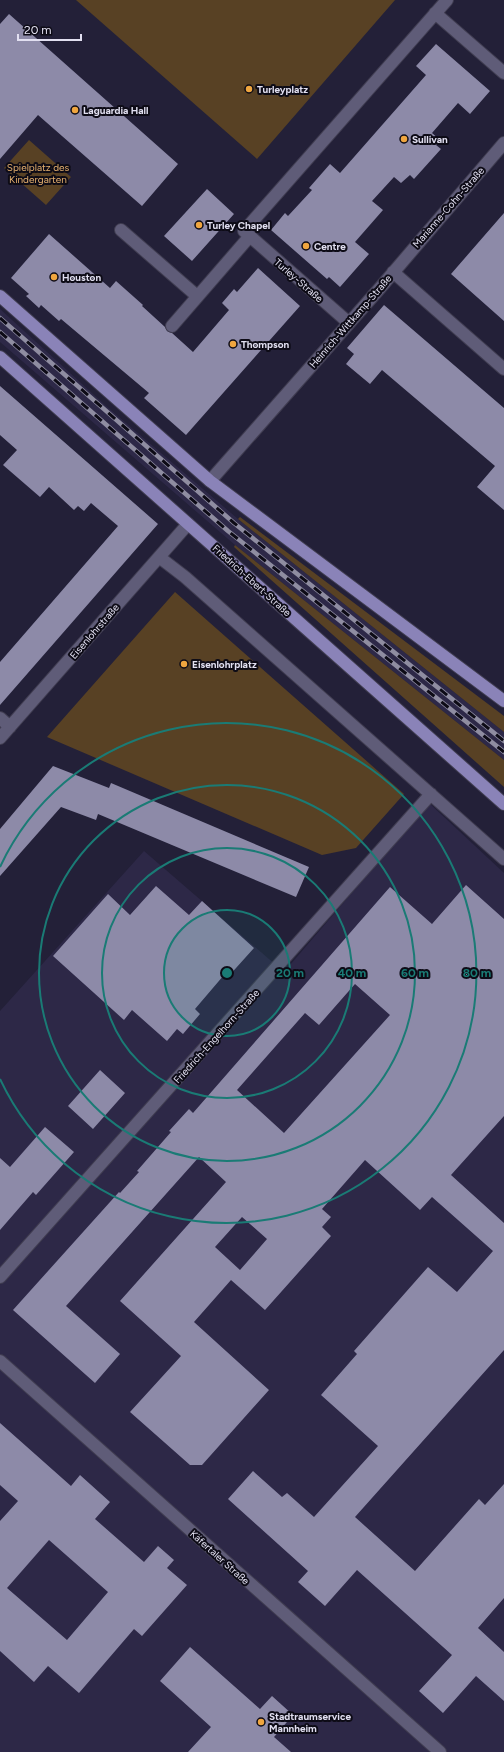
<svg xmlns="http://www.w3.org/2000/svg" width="504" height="1752" font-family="Figtree,sans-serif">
<rect width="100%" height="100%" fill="#232038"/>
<path fill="#2d2847" d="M 0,309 L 105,405 L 238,519 L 504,732 L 504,760 L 235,545 L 0,342 Z
M 429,803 L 504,873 L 504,1752 L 0,1752 L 0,1011 L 144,851 L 284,972 Z"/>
<path fill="#584124" d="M 76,0 L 395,0 L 257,159 Z
M 29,140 L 71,177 L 46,205 L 4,168 Z
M 240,517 L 504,716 L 504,732 L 238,519 Z
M 235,545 L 504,760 L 504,787 L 234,547 Z
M 175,592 L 404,794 L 356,848 L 322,855 L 47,737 Z"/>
<path fill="#8d8aa8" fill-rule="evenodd" d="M 9,14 L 178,164 L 142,206 L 38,115 L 0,159 L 0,24 Z
M 436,44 L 490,91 L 470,114 L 458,103 L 432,133 L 440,140 L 436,145 L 441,149 L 414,179 L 410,175 L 401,183 L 394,177 L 372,201 L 383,210 L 355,242 L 369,254 L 340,287 L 329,277 L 327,279 L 271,230 L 285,213 L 288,216 L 312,190 L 309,188 L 330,164 L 340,173 L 426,75 L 416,66 Z
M 207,189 L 234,214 L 192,261 L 164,236 Z
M 504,213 L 504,321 L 451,274 Z
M 49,234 L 110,288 L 116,281 L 143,305 L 142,306 L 165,327 L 167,331 L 172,333 L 193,352 L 229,310 L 222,303 L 234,289 L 237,292 L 258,268 L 300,306 L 186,435 L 144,398 L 149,393 L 61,319 L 59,321 L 41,305 L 39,308 L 26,296 L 29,294 L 11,278 Z
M 384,305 L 504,408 L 504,510 L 477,487 L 495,466 L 382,370 L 370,384 L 346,364 L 354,354 L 347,348 Z
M 0,386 L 158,524 L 0,705 L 0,662 L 118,526 L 91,503 L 84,511 L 78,506 L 74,510 L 49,487 L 40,497 L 3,465 L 17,450 L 0,435 Z
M 53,766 L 109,788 L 111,783 L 309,867 L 296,897 L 98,814 L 96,820 L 61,807 L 0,876 L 0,829 Z
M 466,885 L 504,919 L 504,1116 L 451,1175 L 504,1223 L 504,1350 L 355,1517 L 415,1571 L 479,1499 L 485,1505 L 504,1484 L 504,1598 L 478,1628 L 504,1652 L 504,1701 L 476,1676 L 443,1713 L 419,1691 L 452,1655 L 357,1570 L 325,1606 L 298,1582 L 308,1571 L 228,1499 L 253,1471 L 282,1497 L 287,1493 L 314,1517 L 378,1446 L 321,1395 L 357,1354 L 354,1351 L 428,1267 L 457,1292 L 493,1251 L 432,1197 L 420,1210 L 365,1160 L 322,1209 L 331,1217 L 322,1227 L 331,1236 L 265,1310 L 231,1280 L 194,1322 L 269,1390 L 202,1465 L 190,1465 L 130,1412 L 181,1356 L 120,1301 L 226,1182 L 199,1157 L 66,1306 L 120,1354 L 95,1383 L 13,1310 L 119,1192 L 120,1193 L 139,1172 L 137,1171 L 171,1132 L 169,1131 L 189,1109 L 193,1113 L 390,887 L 432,924 ZM 355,984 L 390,1015 L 284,1133 L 237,1090 L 305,1013 L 319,1025 ZM 242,1217 L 267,1239 L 240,1270 L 215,1247 Z
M 156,886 L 189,915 L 202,901 L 254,948 L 227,978 L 224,975 L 195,1009 L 200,1014 L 183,1034 L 177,1029 L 167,1041 L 132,1010 L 124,1020 L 53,956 L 108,894 L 130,915 Z
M 100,1070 L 125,1093 L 93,1129 L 68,1106 Z
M 45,1127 L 74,1152 L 36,1195 L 33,1192 L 0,1230 L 0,1158 L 10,1167 Z
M 0,1423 L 71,1486 L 80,1475 L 110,1502 L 95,1519 L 144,1562 L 158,1546 L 174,1560 L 167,1568 L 187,1585 L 142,1636 L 134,1629 L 79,1693 L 48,1666 L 34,1682 L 0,1651 L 0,1521 L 18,1501 L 0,1485 ZM 49,1540 L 108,1592 L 67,1640 L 7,1588 Z
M 190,1647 L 260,1709 L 272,1696 L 293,1715 L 274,1737 L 291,1752 L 188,1752 L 211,1727 L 160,1681 Z"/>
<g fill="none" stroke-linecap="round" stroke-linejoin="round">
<defs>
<path id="minor" d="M 435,13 L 504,73
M 121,230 L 197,296
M 393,272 L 504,369
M 349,323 L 244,231 L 447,0
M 172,326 L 250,236
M 210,481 L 380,288 L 504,143
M 159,557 L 185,577 L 504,859
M 0,718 L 10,727
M 0,738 L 188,524
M 0,1277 L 431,794
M 0,1361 L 440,1752"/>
<path id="major" d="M 0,296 L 210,481 L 504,701
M 0,357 L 504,804"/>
</defs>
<use href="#minor" stroke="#403d51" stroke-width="14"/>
<use href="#major" stroke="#403d51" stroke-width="14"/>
<use href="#minor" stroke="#5f5c78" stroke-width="12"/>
<use href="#major" stroke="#8a83b8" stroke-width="12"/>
<defs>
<path id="rail" d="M 0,318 L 234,523 L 504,741
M 0,332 L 228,531 L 504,752"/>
</defs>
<use href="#rail" stroke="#8f8da1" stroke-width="4.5"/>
<use href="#rail" stroke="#0d0b16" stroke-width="3" stroke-dasharray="9" stroke-linecap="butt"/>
</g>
<circle cx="227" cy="973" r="63" fill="#1a7b75" fill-opacity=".12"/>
<g fill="none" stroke="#1a7b75" stroke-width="2">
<circle cx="227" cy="973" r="63"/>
<circle cx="227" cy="973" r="125"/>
<circle cx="227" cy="973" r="188"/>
<path d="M0 867A250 250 0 1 1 0 1079"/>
</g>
<g fill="#f0a63f" stroke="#0d0b16" stroke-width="1.5">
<circle cx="249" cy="89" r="4"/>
<circle cx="75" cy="110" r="4"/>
<circle cx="404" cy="139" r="4"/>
<circle cx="199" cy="225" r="4"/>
<circle cx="306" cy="246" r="4"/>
<circle cx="54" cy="277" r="4"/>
<circle cx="233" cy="344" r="4"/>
<circle cx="184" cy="664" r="4"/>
<circle cx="261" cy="1722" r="4"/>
</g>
<g text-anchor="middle" stroke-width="4" stroke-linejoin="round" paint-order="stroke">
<g font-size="10" font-weight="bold" fill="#e2e0f1" stroke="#0d0b16" text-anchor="start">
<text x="257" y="93">Turleyplatz</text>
<text x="83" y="114">Laguardia Hall</text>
<text x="412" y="143">Sullivan</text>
<text x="207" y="229">Turley Chapel</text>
<text x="314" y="250">Centre</text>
<text x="62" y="281">Houston</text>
<text x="241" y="348">Thompson</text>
<text x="192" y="668">Eisenlohrplatz</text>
<text x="269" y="1720">Stadtraumservice<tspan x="269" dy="12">Mannheim</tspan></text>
</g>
<g font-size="10" fill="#e9b370" stroke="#0d0b16">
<text x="38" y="171">Spielplatz des<tspan x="38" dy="12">Kindergarten</tspan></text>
</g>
<g font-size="10" fill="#e2e0f1" stroke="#0d0b16">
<text transform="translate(448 207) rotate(-49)" y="4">Marianne-Cohn-Straße</text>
<text transform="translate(299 280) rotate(41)" y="4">Turley-Straße</text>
<text transform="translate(350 321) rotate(-49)" y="4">Heinrich-Wittkamp-Straße</text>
<text transform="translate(252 580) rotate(42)" y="4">Friedrich-Ebert-Straße</text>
<text transform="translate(94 631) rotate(-49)" y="4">Eisenlohrstraße</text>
<text transform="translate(216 1036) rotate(-48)" y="4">Friedrich-Engelhorn-Straße</text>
<text transform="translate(220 1557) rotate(42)" y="4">Käfertaler Straße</text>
</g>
</g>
<circle cx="227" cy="973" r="6" fill="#1a7b75" stroke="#0d0b16" stroke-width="2"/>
<g font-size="12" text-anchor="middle" font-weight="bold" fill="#1a7b75" stroke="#0d0b16" stroke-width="4" stroke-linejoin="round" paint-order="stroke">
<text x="290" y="977">20 m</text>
<text x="352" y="977">40 m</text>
<text x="415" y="977">60 m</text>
<text x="477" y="977">80 m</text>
</g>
<path d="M18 34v6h63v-6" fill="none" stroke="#e2e0f1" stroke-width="2"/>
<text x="24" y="34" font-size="12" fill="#e2e0f1" stroke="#0d0b16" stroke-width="3" paint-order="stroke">20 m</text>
</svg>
